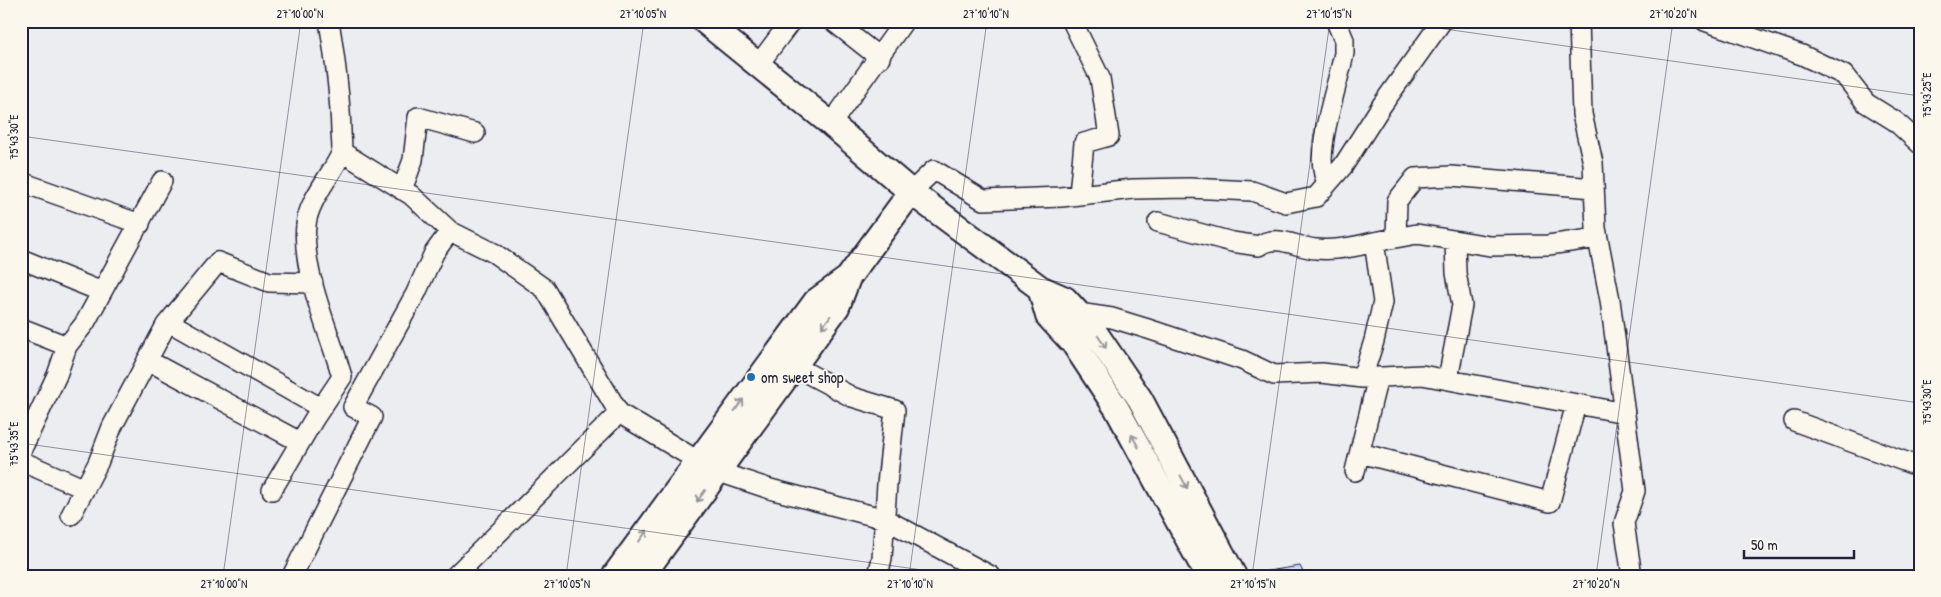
<svg xmlns="http://www.w3.org/2000/svg" width="1941" height="597" font-family="'Patrick Hand',sans-serif">
<rect width="100%" height="100%" fill="#ebedf1"/>
<filter id="ink" filterUnits="userSpaceOnUse"><feTurbulence type="fractalNoise" baseFrequency=".02" numOctaves="2"/><feDisplacementMap in="SourceGraphic" scale="10" xChannelSelector="R" yChannelSelector="G"/><feConvolveMatrix kernelMatrix="1 2 1 2 8 2 1 2 1" color-interpolation-filters="sRGB"/></filter>
<g filter="url(#ink)">
<path fill="#c7d7fd" stroke="#22223b" d="M 1300,566 L 1305,576 L 1257,576 L 1255,573 Z"/>
<g fill="none" stroke-linecap="round" stroke-linejoin="round">
<defs>
<path id="minor" d="M 833,21 L 880,58
M 1072,21 L 1100,78 L 1109,136 L 1084,143 L 1079,194
M 1579,21 L 1582,114 L 1593,163 L 1596,228 L 1610,300 L 1635,491 L 1624,523 L 1632,576
M 1705,21 L 1802,55 L 1844,75 L 1866,103 L 1895,121 L 1920,144
M 758,65 L 791,21
M 831,124 L 904,21
M 342,152 L 411,195 L 450,231 L 494,253 L 545,289 L 619,413 L 698,461
M 21,182 L 140,224
M 1328,183 C 1310,160 1339,83 1344,53 L 1344,40 L 1336,21
M 402,190 L 413,160 L 418,117 L 475,133
M 911,192 L 934,170 L 983,200 L 1061,197 L 1133,189 L 1189,188 L 1252,191 L 1286,203 L 1316,197 L 1343,166 L 1382,105 L 1442,21
M 1158,222 L 1232,242 L 1259,246 C 1275,233 1298,248 1316,249 C 1336,251 1355,247 1374,242
M 1396,238 L 1397,201 L 1415,178 L 1451,176 L 1594,188
M 21,259 L 102,292
M 1078,313 L 1112,318 L 1148,329 L 1242,360 L 1274,375 L 1322,373 L 1362,378 L 1422,375 L 1625,413
M 169,322 L 321,408
M 21,328 L 67,346 L 57,375 L 21,451
M 67,346 L 85,323 L 162,181
M 147,360 L 300,442
M 794,366 L 852,397 L 895,410 L 887,484 L 882,558 L 878,576
M 1362,378 L 1374,341 L 1383,302 L 1374,242 L 1417,234 L 1490,246 L 1548,245 L 1598,238
M 1448,379 L 1462,305 L 1456,273 L 1455,241
M 1794,421 L 1920,467
M 1360,453 L 1550,502 L 1576,404
M 21,461 L 85,489
M 1355,471 L 1378,377
M 719,472 L 770,489 L 885,519 L 991,576
M 272,490 L 314,419 L 342,377 C 330,332 301,272 306,225 C 308,201 331,176 341,154 C 343,148 341,138 341,131 C 340,94 335,58 329,21
M 71,515 L 98,463 L 112,427 L 166,325 L 218,262 L 269,282 L 313,283
M 292,576 L 372,417 L 353,407 L 416,293 L 434,253 L 450,231
M 455,576 L 619,413"/>
<path id="major" d="M 704,21 L 831,124 L 911,192 L 1040,288 L 1065,299 L 1094,331 L 1140,399 L 1234,576
M 1040,288 L 1048,316 L 1074,344 L 1117,409 L 1208,576
M 614,576 L 816,301 L 848,278
M 642,576 L 837,307 L 848,278 L 911,192"/>
</defs>
<use href="#minor" stroke="#22223b" stroke-width="22"/>
<use href="#major" stroke="#22223b" stroke-width="28"/>
<use href="#minor" stroke="#fbf7ec" stroke-width="19"/>
<use href="#major" stroke="#fbf7ec" stroke-width="24"/>
</g>
<defs><path id="oneway-shaft" d="M-6 0H5M1.5-3L5.5 0L1.5 3" fill="none" stroke-width="1.6" stroke-linecap="round" stroke-linejoin="round" transform="scale(1.25)"/></defs>
<g stroke="#99979c">
<use href="#oneway-shaft" transform="translate(826 322) rotate(126)"/>
<use href="#oneway-shaft" transform="translate(1102 342) rotate(56)"/>
<use href="#oneway-shaft" transform="translate(739 405) rotate(-54)"/>
<use href="#oneway-shaft" transform="translate(1135 441) rotate(-119)"/>
<use href="#oneway-shaft" transform="translate(1184 482) rotate(62)"/>
<use href="#oneway-shaft" transform="translate(701 496) rotate(126)"/>
<use href="#oneway-shaft" transform="translate(643 536) rotate(-54)"/>
</g>
</g>
<path fill="none" stroke="#22223b" stroke-width="1" stroke-opacity="0.45" d="M 1388,21 L 1920,96M 21,136 L 1920,403M 21,443 L 965,576M 223,576 L 301,21M 566,576 L 644,21M 909,576 L 987,21M 1252,576 L 1330,21M 1596,576 L 1673,21"/>
<circle fill="#1f6fb2" stroke="#fbf7ec" stroke-width="2" cx="751" cy="377" r="5"/>
<g text-anchor="middle" stroke-width="4" stroke-linejoin="round" paint-order="stroke">
<g font-size="16" fill="#22223b" stroke="#fbf7ec" text-anchor="start">
<text x="761" y="383">om sweet shop</text>
</g>
</g>
<rect width="1941" height="597" fill="none" stroke="#fbf7ec" stroke-width="55"/>
<path d="M1744 550v8h110v-8" fill="none" stroke="#22223b" stroke-width="2.5"/>
<text x="1751" y="550" font-size="15" fill="#22223b" stroke="#fbf7ec" stroke-width="4" paint-order="stroke">50 m</text>
<rect x="28" y="28" width="1886" height="542" fill="none" stroke="#22223b" stroke-width="2"/>
<g font-size="12" text-anchor="middle" fill="#22223b">
<text x="300" y="18">27°10'00"N</text>
<text x="643" y="18">27°10'05"N</text>
<text x="986" y="18">27°10'10"N</text>
<text x="1329" y="18">27°10'15"N</text>
<text x="1673" y="18">27°10'20"N</text>
<text transform="translate(1927 95) rotate(-90)" y="4">75°43'25"E</text>
<text transform="translate(14 137) rotate(-90)" y="4">75°43'30"E</text>
<text transform="translate(1927 402) rotate(-90)" y="4">75°43'30"E</text>
<text transform="translate(14 444) rotate(-90)" y="4">75°43'35"E</text>
<text x="224" y="588">27°10'00"N</text>
<text x="567" y="588">27°10'05"N</text>
<text x="910" y="588">27°10'10"N</text>
<text x="1253" y="588">27°10'15"N</text>
<text x="1596" y="588">27°10'20"N</text>
</g>
</svg>
